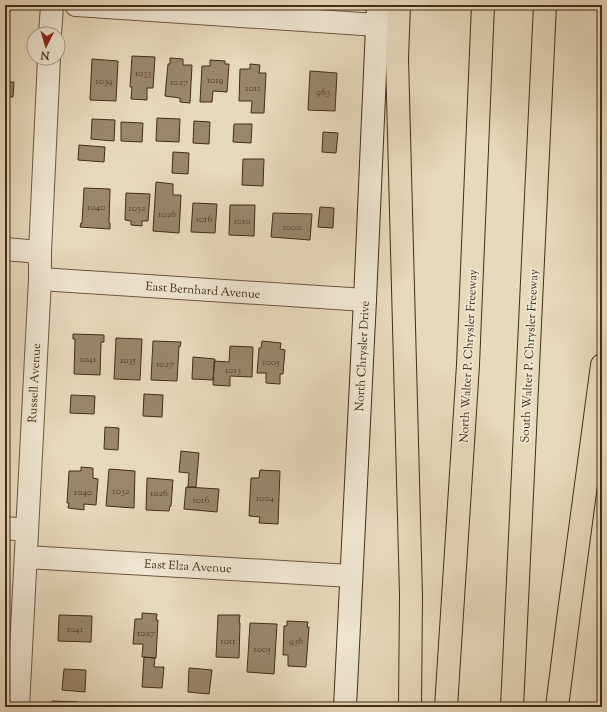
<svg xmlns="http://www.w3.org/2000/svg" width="607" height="712" font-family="'Sorts Mill Goudy',serif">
<rect width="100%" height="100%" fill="#e7d9bb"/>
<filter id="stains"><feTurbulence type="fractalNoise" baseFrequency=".005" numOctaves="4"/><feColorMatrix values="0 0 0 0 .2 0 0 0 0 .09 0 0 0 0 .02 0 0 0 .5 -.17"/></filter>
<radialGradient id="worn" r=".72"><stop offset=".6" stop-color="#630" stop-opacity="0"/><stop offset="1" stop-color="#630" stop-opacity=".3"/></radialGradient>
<path fill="#99866c" stroke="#442d16" d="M 132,56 L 155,57 L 153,88 L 147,88 L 147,100 L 131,99 L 132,87 L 130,87 Z
M 170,58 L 183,59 L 183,65 L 192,65 L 190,103 L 180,102 L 180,98 L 165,96 L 168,64 L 170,64 Z
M 92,59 L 118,61 L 116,101 L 90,100 Z
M 210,60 L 225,61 L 225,64 L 229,64 L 227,92 L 213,91 L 212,102 L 200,102 L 202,66 L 210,66 Z
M 250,64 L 260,65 L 259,73 L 266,73 L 264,113 L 251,113 L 252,101 L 239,101 L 240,69 L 250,69 Z
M 310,71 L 337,73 L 335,111 L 308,110 Z
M 5,82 L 14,82 L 13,97 L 5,97 Z
M 157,118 L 180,119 L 179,142 L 156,141 Z
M 92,119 L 115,120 L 114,141 L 91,139 Z
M 194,121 L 210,122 L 209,144 L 193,143 Z
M 121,122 L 143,123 L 142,142 L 121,141 Z
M 234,124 L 252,124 L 251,143 L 233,142 Z
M 323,132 L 338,133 L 336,153 L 322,152 Z
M 79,145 L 105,147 L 104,162 L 78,160 Z
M 173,152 L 189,153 L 188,174 L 172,173 Z
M 243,159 L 264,159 L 263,186 L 242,185 Z
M 156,182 L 173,184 L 173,195 L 181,195 L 179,233 L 153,231 Z
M 84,188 L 110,189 L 109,223 L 110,223 L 110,229 L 80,227 L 81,223 L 82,223 Z
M 126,193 L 150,194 L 148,221 L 142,221 L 142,226 L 131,225 L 131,221 L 125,220 Z
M 193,203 L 217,204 L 215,233 L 191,232 Z
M 230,205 L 255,205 L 254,236 L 229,235 Z
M 320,207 L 334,208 L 333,228 L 318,227 Z
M 273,213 L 312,214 L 310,240 L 271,237 Z
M 73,334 L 104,335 L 104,342 L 101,342 L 100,375 L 74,374 L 75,339 L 73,339 Z
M 116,338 L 142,339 L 140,380 L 114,379 Z
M 153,341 L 181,342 L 180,347 L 179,346 L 177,381 L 151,380 Z
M 262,341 L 281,343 L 280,349 L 285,350 L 283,374 L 280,374 L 280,384 L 266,383 L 266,373 L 257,373 L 259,348 L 261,348 Z
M 230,346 L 253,347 L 252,377 L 230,376 L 230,386 L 213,385 L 214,361 L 229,362 Z
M 193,357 L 215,359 L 213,380 L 192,379 Z
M 144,394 L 163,395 L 162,417 L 143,416 Z
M 71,395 L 95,396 L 94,414 L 70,413 Z
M 105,427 L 119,428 L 118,450 L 104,449 Z
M 181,451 L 199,453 L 196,487 L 188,487 L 189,473 L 179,472 Z
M 81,467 L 93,468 L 93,478 L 98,479 L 96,505 L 84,504 L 84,510 L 68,508 L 69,503 L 67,503 L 69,471 L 81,471 Z
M 109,469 L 135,471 L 134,508 L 106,506 Z
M 260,470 L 280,471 L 278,524 L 259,523 L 260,517 L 249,516 L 251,478 L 259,478 Z
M 147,478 L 173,480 L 171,506 L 170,506 L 169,511 L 146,510 Z
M 186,487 L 219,489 L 217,512 L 184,509 Z
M 142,613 L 157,614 L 156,620 L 158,620 L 156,658 L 142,657 L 143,644 L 133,644 L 135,619 L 142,619 Z
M 59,615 L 92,616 L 91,642 L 58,641 Z
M 218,615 L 240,615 L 239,623 L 240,623 L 239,658 L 216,657 Z
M 287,621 L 308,622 L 307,627 L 309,627 L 306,667 L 288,666 L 288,655 L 283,655 L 284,626 L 287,626 Z
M 250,623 L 277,624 L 274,674 L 247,672 Z
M 144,657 L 155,658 L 154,667 L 164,667 L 162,688 L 142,687 Z
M 189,668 L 212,670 L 209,694 L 188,692 Z
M 64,669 L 86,670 L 85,692 L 62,690 Z
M 52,701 L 78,702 L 78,707 L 52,707 Z"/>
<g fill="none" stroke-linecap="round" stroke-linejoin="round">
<defs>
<path id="minor" d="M 76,5 L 377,25
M 50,34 L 52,5
M 5,249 L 40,252
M 40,279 L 365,300
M 5,528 L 26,530
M 26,557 L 351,576
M 18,707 L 40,279 L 40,252 L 49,58"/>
<path id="secondary" d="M 345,707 L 365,300 L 378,5"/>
<path id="motorway" d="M 399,5 L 397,58 L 411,595 L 410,707
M 446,707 L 468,365 L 483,5
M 512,707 L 545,5
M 557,707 L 569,612 L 602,365"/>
</defs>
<use href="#minor" stroke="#6d583f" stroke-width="24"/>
<use href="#secondary" stroke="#442d16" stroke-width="24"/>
<use href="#motorway" stroke="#442d16" stroke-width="24"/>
<use href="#minor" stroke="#efe6d3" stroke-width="22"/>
<use href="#secondary" stroke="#efe6d3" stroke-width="22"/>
<use href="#motorway" stroke="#e7d9bb" stroke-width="22"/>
</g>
<g text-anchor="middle" stroke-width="3.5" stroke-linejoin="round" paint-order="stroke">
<g font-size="10" fill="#59432c">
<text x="143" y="76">1033</text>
<text x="215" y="83">1019</text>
<text x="104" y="84">1039</text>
<text x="179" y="85">1027</text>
<text x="253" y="91">1011</text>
<text x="323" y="95">963</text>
<text x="96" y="210">1040</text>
<text x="137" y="211">1032</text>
<text x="167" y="217">1026</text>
<text x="204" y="222">1016</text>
<text x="242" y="224">1010</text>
<text x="292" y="230">1000</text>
<text x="88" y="362">1041</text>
<text x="128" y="363">1035</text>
<text x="271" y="365">1005</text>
<text x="165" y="367">1027</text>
<text x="233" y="373">1013</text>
<text x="121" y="494">1032</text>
<text x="83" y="495">1040</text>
<text x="159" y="496">1026</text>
<text x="265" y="501">1004</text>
<text x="201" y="503">1016</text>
<text x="75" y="632">1041</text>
<text x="146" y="636">1027</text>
<text x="228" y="644">1011</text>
<text x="296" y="644">936</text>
<text x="262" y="652">1005</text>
</g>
<g font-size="12" fill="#442d16" stroke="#efe6d3">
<text transform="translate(203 290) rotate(4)" y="4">East Bernhard Avenue</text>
<text transform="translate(362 356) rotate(-87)" y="4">North Chrysler Drive</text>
<text transform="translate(468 356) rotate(-87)" y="4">North Walter P. Chrysler Freeway</text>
<text transform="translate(529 356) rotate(-87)" y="4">South Walter P. Chrysler Freeway</text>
<text transform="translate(34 383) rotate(-87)" y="4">Russell Avenue</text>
<text transform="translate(188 566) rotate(3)" y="4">East Elza Avenue</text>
</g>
</g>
<rect width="607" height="712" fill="none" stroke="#e7d9bb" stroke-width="20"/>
<rect x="6" y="6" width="595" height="700" fill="none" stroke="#442d16" stroke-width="2"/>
<rect x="10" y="10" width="587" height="692" fill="none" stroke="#442d16"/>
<g transform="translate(46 46) rotate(185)"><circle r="19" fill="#efe6d3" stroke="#ab9c87"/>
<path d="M0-3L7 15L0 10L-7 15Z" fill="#8f2418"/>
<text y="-6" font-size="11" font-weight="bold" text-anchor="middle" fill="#442d16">N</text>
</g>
<rect width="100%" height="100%" filter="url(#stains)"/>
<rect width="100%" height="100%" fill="url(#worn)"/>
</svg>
